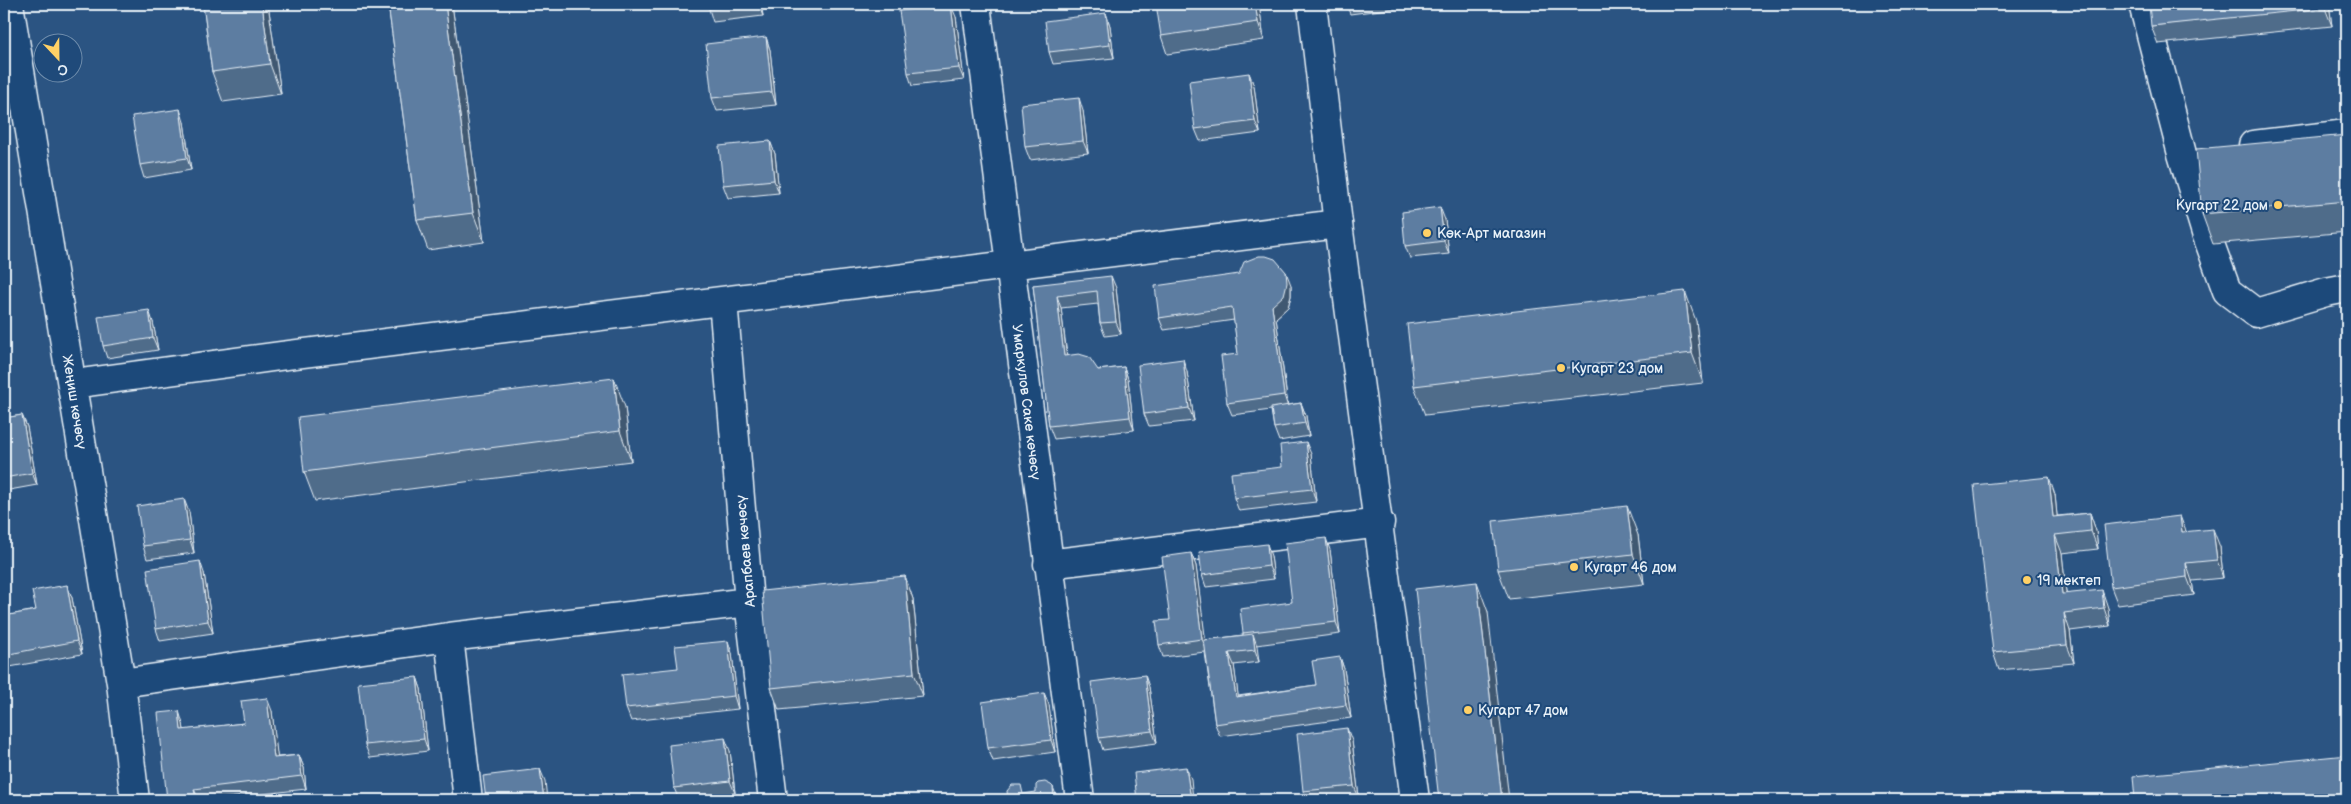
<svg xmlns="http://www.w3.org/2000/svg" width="2351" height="804" font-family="'Balsamiq Sans',sans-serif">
<rect width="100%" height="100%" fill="#2b5482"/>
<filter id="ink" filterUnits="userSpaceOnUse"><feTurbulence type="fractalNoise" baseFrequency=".02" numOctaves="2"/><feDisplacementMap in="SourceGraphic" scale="10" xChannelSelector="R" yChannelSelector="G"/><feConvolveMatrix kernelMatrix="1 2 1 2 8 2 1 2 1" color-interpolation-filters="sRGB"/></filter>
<g filter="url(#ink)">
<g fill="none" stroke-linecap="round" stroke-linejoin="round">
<defs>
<path id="minor" d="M 9,4 L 121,683 L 135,800
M 976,4 L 1080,800
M 2143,4 L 2182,154 L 2206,233 L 2227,291 L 2256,313 L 2326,292 L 2347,288
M 2253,145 L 2347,134
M 723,301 L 749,602 L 773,800
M 73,384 L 280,356 L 1338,224
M 1048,564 L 1380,523
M 449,637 L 468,800
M 121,683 L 449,637 L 749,602"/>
<path id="major" d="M 1312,4 L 1338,224 L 1415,800"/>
</defs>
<use href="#minor" stroke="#e8f1f8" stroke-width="31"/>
<use href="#major" stroke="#e8f1f8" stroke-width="31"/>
<use href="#minor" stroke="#1f4a7a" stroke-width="28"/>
<use href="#major" stroke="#1f4a7a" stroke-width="28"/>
</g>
<path fill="#506c8a" stroke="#e8f1f8" d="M 203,4 L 268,4 L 281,94 L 223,102 L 212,72 Z
M 388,4 L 452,4 L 484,242 L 428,250 L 417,220 Z
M 708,4 L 761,4 L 763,16 L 713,22 L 709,9 Z
M 1259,4 L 1264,40 L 1167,54 L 1161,36 Z
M 1346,4 L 1427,4 L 1350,14 Z
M 2329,4 L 2332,26 L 2158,44 L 2151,26 Z
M 1106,13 L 1110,26 L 1114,58 L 1053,64 L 1049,52 Z
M 956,17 L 964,80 L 912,86 L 908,73 Z
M 766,37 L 770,50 L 776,105 L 717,111 L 712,98 Z
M 1249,73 L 1254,86 L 1260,133 L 1200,141 L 1195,129 Z
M 1083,111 L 1088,153 L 1030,160 L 1025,147 Z
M 184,122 L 191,170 L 144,178 L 140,165 Z
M 2347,135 L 2347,232 L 2213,244 L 2202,214 Z
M 770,141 L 775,154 L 779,193 L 728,198 L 723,185 Z
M 1445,220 L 1449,254 L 1410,258 L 1405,246 Z
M 1033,285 L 1116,288 L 1121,334 L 1105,336 L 1100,323 L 1098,304 L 1061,308 L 1067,355 L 1098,370 L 1124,367 L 1128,379 L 1134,430 L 1054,439 L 1049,426 Z
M 1291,285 L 1291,296 L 1288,307 L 1276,318 L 1288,405 L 1301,403 L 1306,416 L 1309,436 L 1279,441 L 1274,428 L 1271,410 L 1232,415 L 1227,403 L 1238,354 L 1234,320 L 1164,330 L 1159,318 Z
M 1696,321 L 1703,383 L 1425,415 L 1414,386 Z
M 153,322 L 158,350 L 107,358 L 103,346 Z
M 1187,372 L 1194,421 L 1149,426 L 1144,414 Z
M 625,407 L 631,461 L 315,501 L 304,472 Z
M 22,415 L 27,427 L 37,485 L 4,491 L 4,418 Z
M 1311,454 L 1316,502 L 1239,511 L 1234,498 L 1282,467 Z
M 2055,495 L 2057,516 L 2090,513 L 2096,531 L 2098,549 L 2062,553 L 2066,593 L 2108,608 L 2110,626 L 2070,631 L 2074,663 L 1999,670 L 1993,652 Z
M 189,512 L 194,553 L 147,559 L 143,546 Z
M 2186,531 L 2220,547 L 2223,578 L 2192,581 L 2194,595 L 2118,605 L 2111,587 Z
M 1638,535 L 1644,584 L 1509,599 L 1498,570 Z
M 1330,550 L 1340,634 L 1256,645 L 1259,662 L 1234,665 L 1238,696 L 1316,685 L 1340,657 L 1344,669 L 1351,718 L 1220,736 L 1215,724 L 1205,652 L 1163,657 L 1159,645 L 1170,620 L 1191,553 L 1196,566 L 1205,640 L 1243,635 L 1243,633 L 1292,602 Z
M 1271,556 L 1274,579 L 1206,587 L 1202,575 Z
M 204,573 L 213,633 L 160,641 L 156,629 Z
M 905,576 L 913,599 L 923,696 L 779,710 L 771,688 Z
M 67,585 L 72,598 L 82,654 L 4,668 L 4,616 L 36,610 Z
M 732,653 L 738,709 L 631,721 L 626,708 L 678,668 Z
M 417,677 L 421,689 L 428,751 L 370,758 L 365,745 Z
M 1149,687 L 1157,743 L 1103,750 L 1099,738 Z
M 1044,693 L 1049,705 L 1055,752 L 993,761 L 988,748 Z
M 272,711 L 277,757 L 299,755 L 304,768 L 306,789 L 210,800 L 167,800 L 183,724 L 184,730 L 244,723 Z
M 1352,741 L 1359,798 L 1341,800 L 1306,800 L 1303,791 Z
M 730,751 L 735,793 L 679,800 L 674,788 Z"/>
<path fill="#415871" stroke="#e8f1f8" d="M 262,4 L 268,4 L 281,94 L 270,64 Z
M 445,4 L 452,4 L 484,242 L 473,213 Z
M 758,4 L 761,4 L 763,16 Z
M 1255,4 L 1259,4 L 1264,40 L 1258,22 Z
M 2325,4 L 2329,4 L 2332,26 L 2325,8 Z
M 951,5 L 956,17 L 964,80 L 959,68 Z
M 1106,13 L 1110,26 L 1114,58 L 1110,45 Z
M 766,37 L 770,50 L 776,105 L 772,92 Z
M 1249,73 L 1254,86 L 1260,133 L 1255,121 Z
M 1079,98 L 1083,111 L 1088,153 L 1083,141 Z
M 180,109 L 184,122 L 191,170 L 187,158 Z
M 770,141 L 775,154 L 779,193 L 774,180 Z
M 1440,207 L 1445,220 L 1449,254 L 1444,241 Z
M 1286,272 L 1291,285 L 1291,296 L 1288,307 L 1276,318 L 1288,407 L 1284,395 L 1272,306 Z
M 1111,276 L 1116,288 L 1121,334 L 1116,322 Z
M 1685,291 L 1696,321 L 1703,383 L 1692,353 Z
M 1057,296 L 1061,308 L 1068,368 L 1064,356 Z
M 149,310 L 153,322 L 158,350 L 153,338 Z
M 1183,359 L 1187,372 L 1194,421 L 1189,408 Z
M 1124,367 L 1128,379 L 1134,430 L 1130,417 Z
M 614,378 L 625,407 L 631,461 L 620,431 Z
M 1301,403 L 1306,416 L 1309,436 L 1305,423 Z
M 22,415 L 27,427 L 37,485 L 32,473 Z
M 1306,442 L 1311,454 L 1316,502 L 1312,489 Z
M 2049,477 L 2055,495 L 2059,535 L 2053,517 Z
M 184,499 L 189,512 L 194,553 L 190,540 Z
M 1627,506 L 1638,535 L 1644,584 L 1633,554 Z
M 2090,513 L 2096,531 L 2098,549 L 2091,531 Z
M 2180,516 L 2187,534 L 2182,532 Z
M 2213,529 L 2220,547 L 2223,578 L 2217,560 Z
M 2055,535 L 2062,553 L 2068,612 L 2062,594 Z
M 1326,538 L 1330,550 L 1340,634 L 1336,622 Z
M 1267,544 L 1271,556 L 1274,579 L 1269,566 Z
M 1191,553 L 1196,566 L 1207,651 L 1202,639 Z
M 200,561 L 204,573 L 213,633 L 208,621 Z
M 2186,563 L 2192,581 L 2194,595 L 2187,577 Z
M 905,576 L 913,599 L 923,696 L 914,673 Z
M 1477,582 L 1488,612 L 1509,800 L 1502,800 Z
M 67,585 L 72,598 L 82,654 L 77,641 Z
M 2102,590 L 2108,608 L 2110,626 L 2104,608 Z
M 2064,613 L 2070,631 L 2074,663 L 2067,645 Z
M 1253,634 L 1257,646 L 1259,662 L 1255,650 Z
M 728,641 L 732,653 L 738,709 L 734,696 Z
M 1229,653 L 1234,665 L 1240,709 L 1236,697 Z
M 1340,657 L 1344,669 L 1351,718 L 1346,705 Z
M 1145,675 L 1149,687 L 1157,743 L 1152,731 Z
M 417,677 L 421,689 L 428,751 L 424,739 Z
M 1044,693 L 1049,705 L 1055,752 L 1051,740 Z
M 267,698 L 272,711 L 279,770 L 274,758 Z
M 179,711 L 183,724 L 186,743 L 181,730 Z
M 1347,728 L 1352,741 L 1359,798 L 1354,786 Z
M 725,738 L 730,751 L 735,793 L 730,781 Z
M 299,755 L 304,768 L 306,789 L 302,776 Z
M 1186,767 L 1191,779 L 1193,800 L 1191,800 Z
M 540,769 L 545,781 L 547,800 L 544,800 Z
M 1053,787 L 1058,800 L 1054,800 Z
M 194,789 L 199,800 L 196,800 Z"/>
<path fill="#5d7da1" stroke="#e8f1f8" d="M 203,4 L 262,4 L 270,64 L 212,72 Z
M 388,4 L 445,4 L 473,213 L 417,220 Z
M 708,4 L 753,4 L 709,9 Z
M 1156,4 L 1255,4 L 1258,22 L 1161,36 Z
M 2149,4 L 2325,4 L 2325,8 L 2151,26 Z
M 951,5 L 959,68 L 908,73 L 899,11 Z
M 1106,13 L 1110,45 L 1049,52 L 1045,21 Z
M 766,37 L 772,92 L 712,98 L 706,44 Z
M 1249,73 L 1255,121 L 1195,129 L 1189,81 Z
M 1079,98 L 1083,141 L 1025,147 L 1021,104 Z
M 180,109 L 187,158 L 140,165 L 132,116 Z
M 2347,135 L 2347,201 L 2202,214 L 2196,149 Z
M 770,141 L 774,180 L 723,185 L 719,146 Z
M 1440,207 L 1444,241 L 1405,246 L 1402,212 Z
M 1259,256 L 1266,256 L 1275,259 L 1286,272 L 1287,283 L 1284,295 L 1272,306 L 1284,395 L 1227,403 L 1221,356 L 1238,354 L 1232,307 L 1159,318 L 1155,286 L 1239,274 L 1244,262 Z
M 1111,276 L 1116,322 L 1100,323 L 1097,291 L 1057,296 L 1064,356 L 1079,354 L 1089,357 L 1098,370 L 1124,367 L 1130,417 L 1049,426 L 1033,285 Z
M 1685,291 L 1692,353 L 1414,386 L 1407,324 Z
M 149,310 L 153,338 L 103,346 L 98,317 Z
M 1183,359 L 1189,408 L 1144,414 L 1138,365 Z
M 614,378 L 620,431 L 304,472 L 298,417 Z
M 1301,403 L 1305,423 L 1274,428 L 1271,408 Z
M 22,415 L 32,473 L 4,478 L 4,418 Z
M 1306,442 L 1312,489 L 1234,498 L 1231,473 L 1282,467 L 1280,445 Z
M 2049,477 L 2053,517 L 2090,513 L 2091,531 L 2055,535 L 2062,594 L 2102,590 L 2104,608 L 2064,613 L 2067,645 L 1993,652 L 1974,485 Z
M 184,499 L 190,540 L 143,546 L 137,506 Z
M 1627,506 L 1633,554 L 1498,570 L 1493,521 Z
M 2180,516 L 2182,532 L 2213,529 L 2217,560 L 2186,563 L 2187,577 L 2111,587 L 2104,525 Z
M 1326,538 L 1336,622 L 1243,633 L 1240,609 L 1292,602 L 1285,543 Z
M 1267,544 L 1269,566 L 1202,575 L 1199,552 Z
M 1191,553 L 1202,639 L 1159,645 L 1156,621 L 1170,620 L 1162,557 Z
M 200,561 L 208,621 L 156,629 L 147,569 Z
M 905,576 L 914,673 L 771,688 L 762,591 Z
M 1477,582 L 1502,800 L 1439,800 L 1415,589 Z
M 67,585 L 77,641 L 4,655 L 4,616 L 36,610 L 32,591 Z
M 1253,634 L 1255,650 L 1229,653 L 1236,697 L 1316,685 L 1312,661 L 1340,657 L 1346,705 L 1215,724 L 1204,640 Z
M 728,641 L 734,696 L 626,708 L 622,674 L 678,668 L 675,646 Z
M 1145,675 L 1152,731 L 1099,738 L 1091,682 Z
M 417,677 L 424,739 L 365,745 L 358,683 Z
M 1044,693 L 1051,740 L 988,748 L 982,702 Z
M 267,698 L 274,758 L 299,755 L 302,776 L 194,789 L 196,800 L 167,800 L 158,713 L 179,711 L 181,730 L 244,723 L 241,701 Z
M 1347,728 L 1354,786 L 1303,791 L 1297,734 Z
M 725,738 L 730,781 L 674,788 L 669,745 Z
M 2347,755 L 2347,800 L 2135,800 L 2133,776 Z
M 1186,767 L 1191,800 L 1137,800 L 1134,773 Z
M 540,769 L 544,800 L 486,800 L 483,776 Z
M 1045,782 L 1051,785 L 1053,787 L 1054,800 L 1008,800 L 1007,791 L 1012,785 L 1021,785 L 1023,794 L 1036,792 L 1036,785 L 1038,783 Z
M 89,798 L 89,800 L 70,800 Z"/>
</g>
<g fill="#ffd166" stroke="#1f4a7a" stroke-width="2">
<circle cx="2278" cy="205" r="5"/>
<circle cx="1427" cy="233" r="5"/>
<circle cx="1561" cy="368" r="5"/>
<circle cx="1574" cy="567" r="5"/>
<circle cx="2027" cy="580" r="5"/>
<circle cx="1468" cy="710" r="5"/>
</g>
<g text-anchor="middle" stroke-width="4" stroke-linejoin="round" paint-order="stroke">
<g font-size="14" fill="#e8f1f8" stroke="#1f4a7a" text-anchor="start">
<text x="2268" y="210" text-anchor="end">Кугарт 22 дом</text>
<text x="1437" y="238">Көк-Арт магазин</text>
<text x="1571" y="373">Кугарт 23 дом</text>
<text x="1584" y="572">Кугарт 46 дом</text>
<text x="2037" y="585">19 мектеп</text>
<text x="1478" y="715">Кугарт 47 дом</text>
</g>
<g font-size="14" fill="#e8f1f8" stroke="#1f4a7a">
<text transform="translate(75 402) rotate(81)" y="5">Жеңиш көчөсү</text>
<text transform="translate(1027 402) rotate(83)" y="5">Умаркулов Саке көчөсү</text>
<text transform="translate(745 551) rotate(-95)" y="5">Арапбаев көчөсү</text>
</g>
</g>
<rect width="2351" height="804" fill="none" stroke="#1f4a7a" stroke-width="20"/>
<rect x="10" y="10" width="2331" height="784" fill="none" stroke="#e8f1f8" stroke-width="2" filter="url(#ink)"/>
<g transform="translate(58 58) rotate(158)"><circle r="24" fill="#1f4a7a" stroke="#6f8dac"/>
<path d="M0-4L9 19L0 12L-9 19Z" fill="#ffd166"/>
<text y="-8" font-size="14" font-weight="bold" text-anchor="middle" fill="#e8f1f8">С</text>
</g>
</svg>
